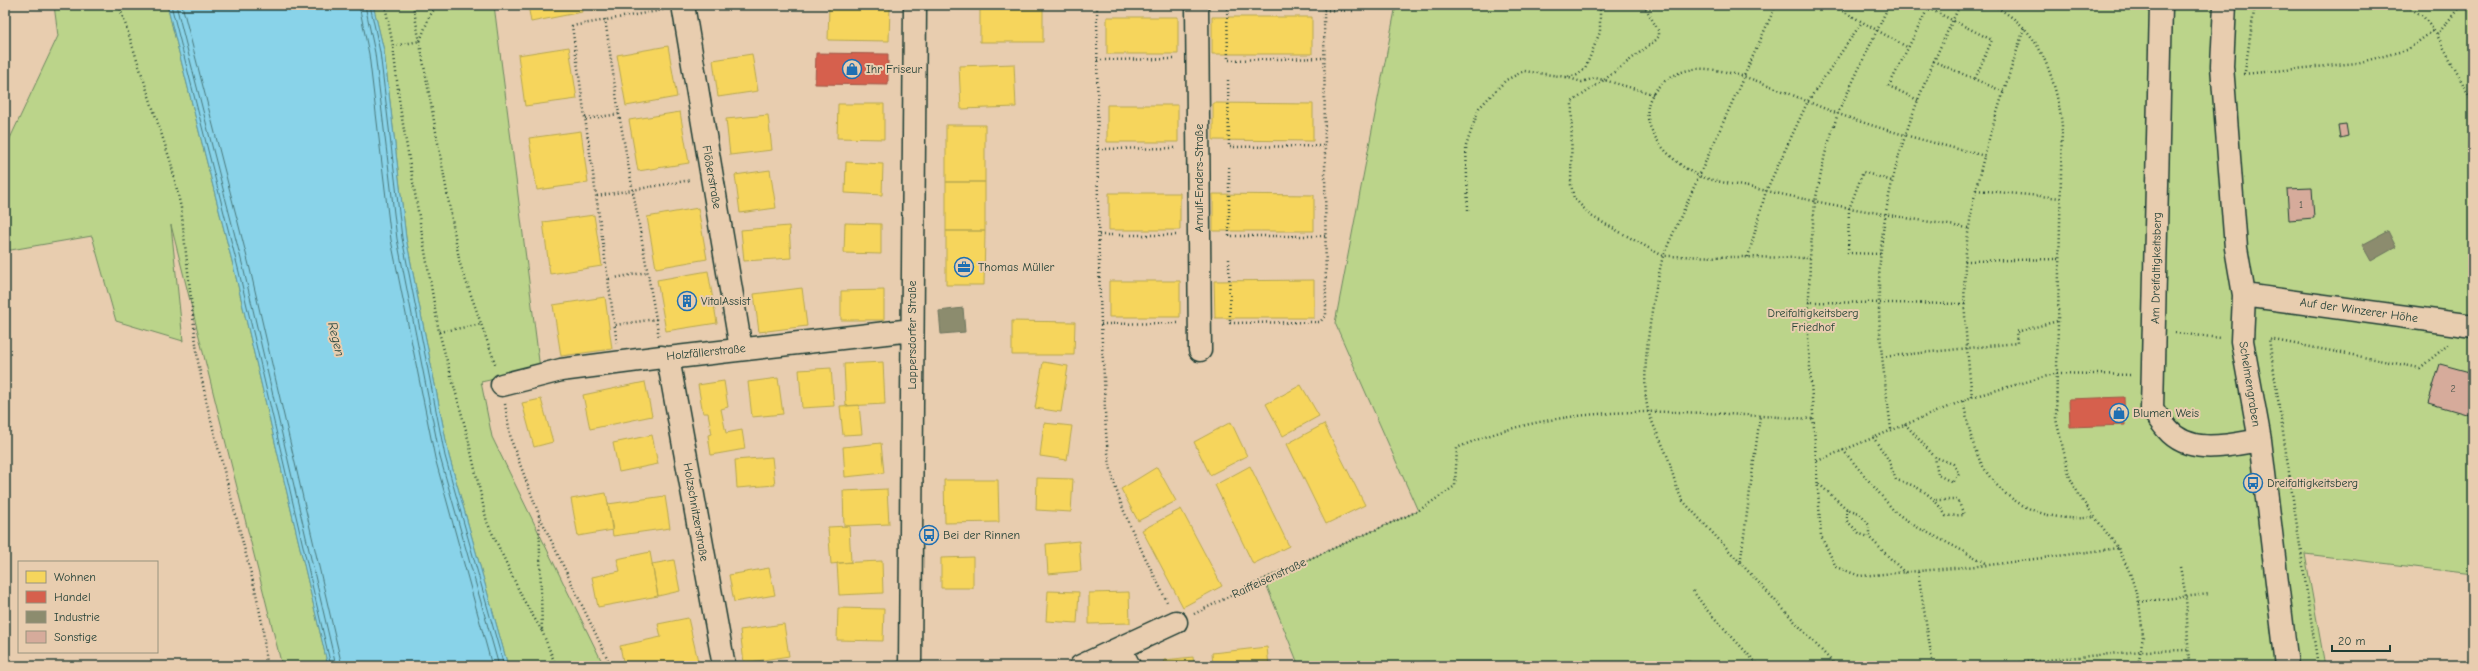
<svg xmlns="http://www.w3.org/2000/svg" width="2478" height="671" font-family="'Comic Neue',sans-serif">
<rect width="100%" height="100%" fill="#e8cdaf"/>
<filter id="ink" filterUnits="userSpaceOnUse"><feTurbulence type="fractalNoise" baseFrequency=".025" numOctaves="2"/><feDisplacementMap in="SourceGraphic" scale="8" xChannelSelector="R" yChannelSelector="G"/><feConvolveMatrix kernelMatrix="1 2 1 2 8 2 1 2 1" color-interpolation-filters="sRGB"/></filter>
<g filter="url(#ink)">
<path fill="#bbd48a" stroke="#6d885f" d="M 54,5 L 167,5 L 235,273 L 328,666 L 282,666 L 171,225 L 183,341 L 116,321 L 92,236 L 5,251 L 5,149 L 58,36 Z
M 373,5 L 494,5 L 540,369 L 481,382 L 492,437 L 604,666 L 508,666 L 449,456 L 406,238 L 384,51 Z
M 1396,5 L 2473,5 L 2473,574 L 2305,554 L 2325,666 L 1695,666 L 1690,661 L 1426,662 L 1386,666 L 1299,666 L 1264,579 L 1418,511 L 1335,323 Z"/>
<path fill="#89d3e9" stroke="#5f97a1" d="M 167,5 L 373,5 L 384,51 L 406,238 L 449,456 L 508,666 L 328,666 L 235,273 Z"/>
<path fill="#f6d55c" stroke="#b6a750" d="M 528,5 L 581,5 L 582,12 L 531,22 Z
M 592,5 L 620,5 L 593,10 Z
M 980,5 L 1043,5 L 1043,42 L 980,42 Z
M 829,6 L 890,7 L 889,41 L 828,40 Z
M 1107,17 L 1178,17 L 1178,54 L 1107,54 Z
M 1212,17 L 1312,17 L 1312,54 L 1212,54 Z
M 668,46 L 677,97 L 626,106 L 617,55 Z
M 569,47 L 577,99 L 525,106 L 518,55 Z
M 752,54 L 758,91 L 718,97 L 713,60 Z
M 1014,64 L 1016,107 L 961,109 L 959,66 Z
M 1213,103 L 1313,104 L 1313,141 L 1213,140 Z
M 838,104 L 884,104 L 884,139 L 837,138 Z
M 1107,105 L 1178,105 L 1178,142 L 1107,142 Z
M 680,112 L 689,163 L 638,171 L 629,120 Z
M 768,115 L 772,150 L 730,155 L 726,119 Z
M 946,125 L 985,125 L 985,182 L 946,182 Z
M 581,131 L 588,183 L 537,190 L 529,138 Z
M 846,162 L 883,164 L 882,195 L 845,193 Z
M 770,170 L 776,208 L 740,213 L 735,175 Z
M 946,182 L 985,182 L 985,231 L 946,231 Z
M 1109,193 L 1180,193 L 1180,230 L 1109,230 Z
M 1213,194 L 1314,195 L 1314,231 L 1213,231 Z
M 698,208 L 707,259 L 656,268 L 647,217 Z
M 594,215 L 602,266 L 550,274 L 543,222 Z
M 845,223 L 881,224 L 881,254 L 844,253 Z
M 789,226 L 791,258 L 744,261 L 741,230 Z
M 946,231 L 985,231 L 984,285 L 946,285 Z
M 708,271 L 717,323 L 666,331 L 657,280 Z
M 1314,280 L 1314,318 L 1215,318 L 1214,281 Z
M 1109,281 L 1180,281 L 1180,317 L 1109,317 Z
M 802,288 L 807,326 L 759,332 L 754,294 Z
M 884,290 L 884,320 L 841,320 L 841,291 Z
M 605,297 L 612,349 L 561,356 L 553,305 Z
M 1012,321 L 1075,322 L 1074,355 L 1012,355 Z
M 883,362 L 885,404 L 846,406 L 844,364 Z
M 1043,362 L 1068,366 L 1061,412 L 1035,408 Z
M 831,368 L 834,406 L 802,408 L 799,370 Z
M 778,378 L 783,414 L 752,417 L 748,382 Z
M 724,381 L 728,407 L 721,409 L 726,433 L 742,430 L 745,449 L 711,455 L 708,435 L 712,434 L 708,413 L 703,413 L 698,385 Z
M 645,382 L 652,416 L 590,429 L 583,395 Z
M 1301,385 L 1319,416 L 1283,436 L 1266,404 Z
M 541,399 L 553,442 L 534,447 L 522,403 Z
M 859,405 L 862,434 L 843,435 L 840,406 Z
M 1231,422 L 1247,456 L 1210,475 L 1194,442 Z
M 1044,423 L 1072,426 L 1067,460 L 1040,456 Z
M 1324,424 L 1365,505 L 1326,524 L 1287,444 Z
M 652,435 L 658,464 L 619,472 L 613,443 Z
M 881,443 L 884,473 L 845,477 L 843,447 Z
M 772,457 L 775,485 L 737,488 L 735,460 Z
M 1250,466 L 1289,546 L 1253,564 L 1215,485 Z
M 1157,467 L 1176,501 L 1138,521 L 1121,489 Z
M 1037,478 L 1073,479 L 1071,512 L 1036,510 Z
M 944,480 L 998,480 L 999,522 L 945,523 Z
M 887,489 L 889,524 L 844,526 L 843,491 Z
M 606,493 L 613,530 L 578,536 L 571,499 Z
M 665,496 L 670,528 L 613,536 L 608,504 Z
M 1181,509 L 1222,586 L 1183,607 L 1142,530 Z
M 849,526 L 851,562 L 831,564 L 828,527 Z
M 1079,541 L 1081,571 L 1048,574 L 1046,544 Z
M 650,552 L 658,596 L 598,607 L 592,577 L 620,571 L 617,559 Z
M 973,557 L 973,588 L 941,588 L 941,558 Z
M 674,560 L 680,591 L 658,596 L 652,564 Z
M 882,561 L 883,593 L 839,595 L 837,563 Z
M 769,568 L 775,595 L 734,602 L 729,575 Z
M 1048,591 L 1079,592 L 1077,623 L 1046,621 Z
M 1129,592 L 1130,623 L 1089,624 L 1089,593 Z
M 838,608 L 884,609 L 883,641 L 837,640 Z
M 688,618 L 698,661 L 673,666 L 624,666 L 620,646 L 661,637 L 658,624 Z
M 784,624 L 789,656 L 744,663 L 740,630 Z
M 1267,647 L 1269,666 L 1213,666 L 1212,653 Z
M 1193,657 L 1194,666 L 1165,666 L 1164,660 Z"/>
<path fill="#d6604d" stroke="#9f5646" d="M 816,53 L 888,54 L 888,85 L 815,84 Z
M 2124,397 L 2125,425 L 2070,427 L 2069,399 Z"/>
<path fill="#8c8c6e" stroke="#6b745d" d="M 2388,231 L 2396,247 L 2371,261 L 2362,245 Z
M 963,308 L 965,332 L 941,334 L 939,311 Z"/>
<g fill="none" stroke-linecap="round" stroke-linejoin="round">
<path stroke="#49797c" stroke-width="1" d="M 171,5 L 239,272 L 331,666
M 176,5 L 244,271 L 336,666
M 182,5 L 250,269 L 342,666
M 359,5 L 369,54 L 391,240 L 435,458 L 492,666
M 365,5 L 375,53 L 397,239 L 440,457 L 499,666
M 370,5 L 380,52 L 402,238 L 445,456 L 504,666"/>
</g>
<path fill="#d6ab9b" stroke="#1f3d34" d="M 2346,124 L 2348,136 L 2340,138 L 2338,125 Z
M 2312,188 L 2314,218 L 2289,220 L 2287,189 Z
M 2440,364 L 2473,373 L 2473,416 L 2428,403 Z"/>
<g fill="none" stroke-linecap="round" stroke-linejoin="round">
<defs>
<path id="minor" d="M 683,5 L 741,349
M 1197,5 L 1200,350
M 2161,5 L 2152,409 C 2157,416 2162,423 2167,429 C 2190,456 2230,445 2260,440
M 2225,5 L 2222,66 L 2236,248 L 2244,295 L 2242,341 L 2260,440 L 2287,666
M 2244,295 L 2473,326
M 668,358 L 724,666
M 502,385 L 561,370 L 662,357 L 668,358 L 912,330
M 1120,649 L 1129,666
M 910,666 L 915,5
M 1081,666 L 1176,622"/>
</defs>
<use href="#minor" stroke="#1f3d34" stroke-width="25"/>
<path stroke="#1f3d34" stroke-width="2.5" stroke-dasharray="1 3" stroke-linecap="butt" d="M 119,5 L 171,163 L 181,208 L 198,362 L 209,413 L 256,593 L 263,628 L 266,666
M 385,5 L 393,46 L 400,107 L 439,332 L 466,430 L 487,522 L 523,599 L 542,631 L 539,515
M 413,5 L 460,264 L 496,366
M 1097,5 C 1098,124 1096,243 1103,361 C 1106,399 1103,441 1113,478 C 1124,521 1149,563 1168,604
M 1227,5 L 1228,60 L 1324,58
M 1776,5 L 1663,256 C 1654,292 1639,375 1648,410 C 1653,427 1662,442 1668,458 C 1673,473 1675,487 1683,501 L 1836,666
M 1832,5 L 1907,47
M 1889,5 L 1838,113 L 1825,154 L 1815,202 L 1810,258 L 1808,337 L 1821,536 L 1836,567 L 1860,576 L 1989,565 L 2118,548
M 1994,5 C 2004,12 2016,19 2024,28 C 2047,52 2058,93 2062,125 L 2056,419 L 2070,478 L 2082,500 L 2118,548 L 2130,573 L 2139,602 L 2143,636 L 2138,666
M 2404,5 L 2423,16 L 2437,35 L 2473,103
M 1324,10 L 1353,11
M 605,19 L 619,114 L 656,319 L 615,325
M 2437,35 L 2461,5
M 393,46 L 420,41 L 429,17 L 437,5
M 1097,60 L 1177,59
M 1933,61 L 2004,92
M 2245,71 L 2255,5
M 2244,74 L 2357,63 L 2407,50 L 2434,30
M 1566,77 L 1582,82 L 1595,78 L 1604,80 L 1656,40 L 1659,36 L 1659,32 L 1644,5
M 1228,80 L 1229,147 L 1325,146
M 1653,94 L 1604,80 L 1572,102 L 1571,185 L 1574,198 L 1591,216 L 1663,256 L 1810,258
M 1918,100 L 1889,86 L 1928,8 L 1992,40 L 1975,79
M 586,119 L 619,114
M 1098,149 L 1177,148
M 1229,167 L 1229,236 L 1326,236
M 1976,190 L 2061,198
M 597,196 L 691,180
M 1468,210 L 1466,146 L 1479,108 L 1506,80 L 1524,71 L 1566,77 L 1577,75 L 1585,69 L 1600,32 L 1600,5
M 1968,228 C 1898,217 1828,205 1758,189 C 1740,185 1713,182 1697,175 C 1670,162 1631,122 1655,91 C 1667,75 1688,67 1707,69 C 1750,73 1796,98 1836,113 C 1884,131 1935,143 1985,156
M 1099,235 L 1178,235
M 1880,254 L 1848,253 L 1849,209 L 1863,172 L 1892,181
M 1748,257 L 1766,191 L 1808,101 L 1862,22
M 1229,259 L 1230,323 L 1320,322 L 1326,315 L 1324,5
M 1965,261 L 2058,259
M 609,279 L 647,272
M 1808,302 L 1965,304
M 656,319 L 659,338
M 1101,324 L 1180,323
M 439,332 L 482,324
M 2175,333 L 2221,338
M 617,343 L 572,26 L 663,10
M 1882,357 L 2017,343 L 2016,332 L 2058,321
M 1972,397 C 1966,342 1960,283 1969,227 C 1979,159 2004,93 2024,28
M 1963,401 C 1967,419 1970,437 1977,454 C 1997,502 2044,524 2094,517
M 505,404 L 511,440 L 539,515 L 611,666
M 1905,424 L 1935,457 L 1938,475 L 1952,482 L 1959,474 L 1953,464 L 1935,457
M 1891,429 C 1886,387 1879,345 1879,303 C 1877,191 1913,103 1960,5
M 1873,437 L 1888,459 L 1896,480 C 1920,486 1934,496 1946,516 L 1964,515 L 1958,500 L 1936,500
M 1843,450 L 1895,512 L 1915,526 L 1988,564
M 1817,461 L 1972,397 L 2058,373 L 2133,375
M 1819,484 L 1847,509 L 1859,513 L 1869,525 L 1869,537 L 1905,573
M 1847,509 L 1847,521 L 1860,534 L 1869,537
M 1740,565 L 1760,416
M 2180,567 L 2186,596 L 2189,666
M 1918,572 L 1933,666
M 1693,591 L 1707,610 L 1759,666
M 2139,602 L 2209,594
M 1194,614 L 1264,579 L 1418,511 L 1455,486 L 1457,448 C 1572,397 1692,413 1814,419
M 542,631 L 556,666
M 1983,666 L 2142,651 L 2189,650
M 2318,666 L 2269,339 L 2420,368 L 2449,344"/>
<use href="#minor" stroke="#e8cdaf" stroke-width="22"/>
</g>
</g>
<defs>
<symbol id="shop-ring" viewBox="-11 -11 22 22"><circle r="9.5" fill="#e8cdaf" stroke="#1f6fb2" stroke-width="1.5"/><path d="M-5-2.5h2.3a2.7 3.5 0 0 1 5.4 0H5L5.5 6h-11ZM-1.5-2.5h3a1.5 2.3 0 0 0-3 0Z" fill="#1f6fb2"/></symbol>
<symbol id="office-ring" viewBox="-11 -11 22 22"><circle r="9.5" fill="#e8cdaf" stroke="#1f6fb2" stroke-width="1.5"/><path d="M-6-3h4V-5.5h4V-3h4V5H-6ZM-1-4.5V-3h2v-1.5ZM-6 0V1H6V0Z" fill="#1f6fb2"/></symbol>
<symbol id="building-ring" viewBox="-11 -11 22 22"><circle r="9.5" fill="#e8cdaf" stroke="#1f6fb2" stroke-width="1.5"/><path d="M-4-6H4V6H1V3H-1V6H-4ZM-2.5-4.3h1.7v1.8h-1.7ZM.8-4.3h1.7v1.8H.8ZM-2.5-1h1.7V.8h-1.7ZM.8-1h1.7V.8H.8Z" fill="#1f6fb2"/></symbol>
<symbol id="bus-ring" viewBox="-11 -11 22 22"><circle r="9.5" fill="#e8cdaf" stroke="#1f6fb2" stroke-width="1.5"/><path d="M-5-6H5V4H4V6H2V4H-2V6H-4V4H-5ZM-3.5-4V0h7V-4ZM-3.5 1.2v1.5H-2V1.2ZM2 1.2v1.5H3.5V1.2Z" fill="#1f6fb2"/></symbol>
</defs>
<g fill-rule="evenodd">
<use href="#shop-ring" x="841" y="58" width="22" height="22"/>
<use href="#office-ring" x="953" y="256" width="22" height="22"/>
<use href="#building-ring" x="676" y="290" width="22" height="22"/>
<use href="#shop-ring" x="2108" y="402" width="22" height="22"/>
<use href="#bus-ring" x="2242" y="472" width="22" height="22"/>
<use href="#bus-ring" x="918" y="524" width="22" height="22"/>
</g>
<g text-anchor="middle" stroke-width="4" stroke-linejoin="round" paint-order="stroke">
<g font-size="10" fill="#4d584e">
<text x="2301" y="208">1</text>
<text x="2453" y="392">2</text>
</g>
<g font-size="12" fill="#1f3d34" stroke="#e8cdaf" text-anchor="start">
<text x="866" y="73">Ihr Friseur</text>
<text x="978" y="271">Thomas Müller</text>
<text x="701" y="305">VitalAssist</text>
<text x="2133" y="417">Blumen Weis</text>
<text x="2267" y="487">Dreifaltigkeitsberg</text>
<text x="943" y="539">Bei der Rinnen</text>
</g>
<g font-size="12" fill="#1f3d34" stroke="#e8cdaf">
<text transform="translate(712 177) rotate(80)" y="4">Flößerstraße</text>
<text transform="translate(1199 178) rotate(-90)" y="4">Arnulf-Enders-Straße</text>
<text transform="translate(2156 268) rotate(-89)" y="4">Am Dreifaltigkeitsberg</text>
<text transform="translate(2359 310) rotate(8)" y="4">Auf der Winzerer Höhe</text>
<text transform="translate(912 335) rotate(-90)" y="4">Lappersdorfer Straße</text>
<text transform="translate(706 352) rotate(-6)" y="4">Holzfällerstraße</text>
<text transform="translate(2250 384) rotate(81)" y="4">Schelmengraben</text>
<text transform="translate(696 512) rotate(80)" y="4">Holzschnitzerstraße</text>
<text transform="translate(1269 578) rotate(-25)" y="4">Raiffeisenstraße</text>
</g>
<g font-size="12" fill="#274538" stroke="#e8cdaf">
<text x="1813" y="317">Dreifaltigkeitsberg<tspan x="1813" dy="14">Friedhof</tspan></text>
</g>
<g font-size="13" font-style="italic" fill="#24443d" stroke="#e8cdaf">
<text transform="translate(337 339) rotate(76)" y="5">Regen</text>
</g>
</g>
<rect width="2478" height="671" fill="none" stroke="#e8cdaf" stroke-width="20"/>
<rect x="10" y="10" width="2458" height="651" fill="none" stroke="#1f3d34" stroke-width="1.5" filter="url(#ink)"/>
<rect x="18" y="561" width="140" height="92" fill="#e8cdaf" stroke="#98937e"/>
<rect x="26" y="571" width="20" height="12" fill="#f6d55c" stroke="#98937e"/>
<text x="54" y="581" font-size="12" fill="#1f3d34">Wohnen</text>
<rect x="26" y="591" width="20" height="12" fill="#d6604d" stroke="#98937e"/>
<text x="54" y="601" font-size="12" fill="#1f3d34">Handel</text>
<rect x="26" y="611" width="20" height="12" fill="#8c8c6e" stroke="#98937e"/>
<text x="54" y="621" font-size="12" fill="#1f3d34">Industrie</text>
<rect x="26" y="631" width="20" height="12" fill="#d6ab9b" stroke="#98937e"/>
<text x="54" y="641" font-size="12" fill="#1f3d34">Sonstige</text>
<path d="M2332 645v6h58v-6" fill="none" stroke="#1f3d34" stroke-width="2"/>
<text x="2338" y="645" font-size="12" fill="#1f3d34" stroke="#e8cdaf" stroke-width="3" paint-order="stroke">20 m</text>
</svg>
